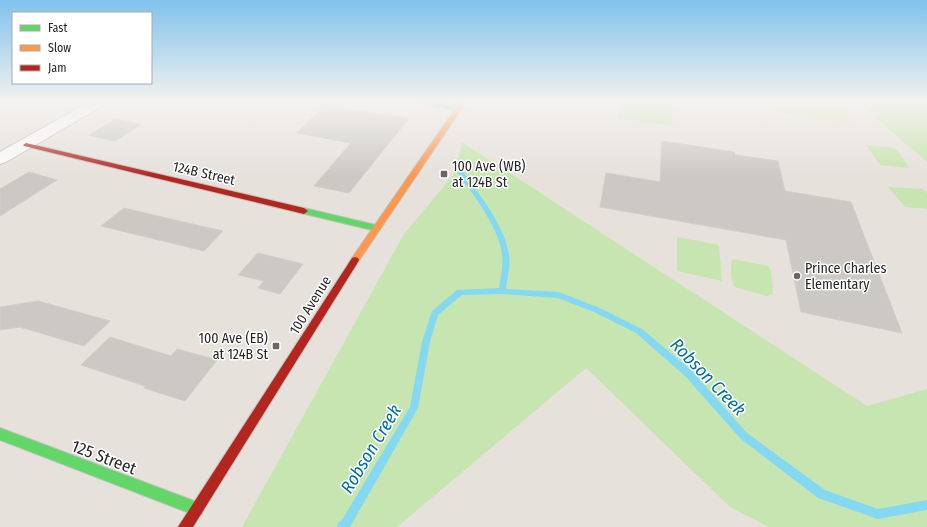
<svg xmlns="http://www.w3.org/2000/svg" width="927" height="527" font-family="'Fira Sans Condensed',sans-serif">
<rect width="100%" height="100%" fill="#e6e1db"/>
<path fill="#c7e5b0" d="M 621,102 L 650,102 L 673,105 L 672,126 L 618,118 Z
M 857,102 L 927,102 L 927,162 Z
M 462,142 L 867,406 L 927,389 L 927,527 L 769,527 L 730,507 L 586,368 L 397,527 L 242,527 L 404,234 L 454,174 Z
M 866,145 L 895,148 L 910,168 L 880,165 Z
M 888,187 L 923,189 L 927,193 L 927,209 L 905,207 Z
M 677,237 L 719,245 L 722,281 L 677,271 Z
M 733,259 L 768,266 L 771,271 L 773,294 L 767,296 L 735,287 C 731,282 729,264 733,259 Z"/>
<path fill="#d4eaac" d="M 776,102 L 842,102 L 851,123 L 779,113 Z"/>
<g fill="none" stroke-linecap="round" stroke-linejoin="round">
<path fill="#85d8f1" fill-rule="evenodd" d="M 456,165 C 461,168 465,174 468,179 C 483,198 506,230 509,255 C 511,266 507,278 506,289 L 559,292 L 600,308 L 642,329 L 691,370 L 747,433 L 825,490 L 878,509 L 927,500 L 927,510 L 878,519 L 818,498 L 741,439 L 685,376 L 636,333 L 594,312 L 558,298 L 502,294 L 462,295 L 438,315 L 430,342 L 418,408 L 350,527 L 337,527 L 338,523 L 342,520 L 410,407 L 422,342 L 432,311 L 457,290 L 499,288 C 500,277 504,266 502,255 C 499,226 470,190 453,167 Z"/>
</g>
<path fill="#ccc9c5" stroke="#d1cdc7" d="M 324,106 L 409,118 L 349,193 L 314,186 L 351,143 L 297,133 Z
M 116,119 L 141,124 L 115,141 L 89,135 Z
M 662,141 L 734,152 L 735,155 L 778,161 L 785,191 L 851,202 L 902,333 L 801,312 L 786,240 L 600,207 L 606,173 L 660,182 Z
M 29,172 L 57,180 L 0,216 L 0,189 Z
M 124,208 L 166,218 L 223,231 L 204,251 L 101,226 Z
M 258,253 L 303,264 L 280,294 L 258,288 L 264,281 L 238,275 Z
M 38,301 L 110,321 L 84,346 L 20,327 L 0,330 L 0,307 Z
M 110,337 L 171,356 L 177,349 L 217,360 L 185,401 L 144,388 L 145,386 L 81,365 Z"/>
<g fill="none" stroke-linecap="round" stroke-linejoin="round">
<defs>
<path id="street" d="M 89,102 L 106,102 L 104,105 L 6,162 L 0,164 L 0,152 Z"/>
<path id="fast" d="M 417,102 L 432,102 L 459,107 L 462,109 L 459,111 Z
M 304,208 L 376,225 L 380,228 L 376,231 L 301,213 L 300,211 Z
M 0,428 L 197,502 L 202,504 L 204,509 L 202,514 L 197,516 L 0,440 Z"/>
<path id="slow" d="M 460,102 L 466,102 L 358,262 L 352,262 L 351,260 L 352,258 Z"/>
<path id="jam" d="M 26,143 L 304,208 L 308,211 L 304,214 L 24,146 L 23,145 Z
M 355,257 L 358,258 L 359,260 L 358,262 L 193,527 L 178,527 L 352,258 Z"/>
</defs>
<use href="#street" stroke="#c2c1c2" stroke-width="2"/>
<use href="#fast" stroke="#c2c1c2" stroke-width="2"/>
<use href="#slow" stroke="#c2c1c2" stroke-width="2"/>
<use href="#jam" stroke="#c2c1c2" stroke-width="2"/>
<use href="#street" fill="#fbfafa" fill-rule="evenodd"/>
<use href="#fast" fill="#63d668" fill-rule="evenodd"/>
<use href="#slow" fill="#ff974d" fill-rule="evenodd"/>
<use href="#jam" fill="#b3261e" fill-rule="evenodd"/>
</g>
<linearGradient id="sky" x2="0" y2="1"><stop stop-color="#80c2ec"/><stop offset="0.58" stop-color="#f4f2ef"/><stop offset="1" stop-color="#f4f2ef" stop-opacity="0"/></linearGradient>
<rect width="927" height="176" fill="url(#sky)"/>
<g fill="#6a6866" stroke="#fff" stroke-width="1.5">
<rect x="440" y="170" width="8" height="8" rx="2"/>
<circle cx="797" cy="276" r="4"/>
<rect x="272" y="342" width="8" height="8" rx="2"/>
</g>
<g text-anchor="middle" stroke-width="3" stroke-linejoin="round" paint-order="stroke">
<g font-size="14" fill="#272727" stroke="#fff" text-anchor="start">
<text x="452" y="171">100 Ave (WB)<tspan x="452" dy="16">at 124B St</tspan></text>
<text x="805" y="273">Prince Charles<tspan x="805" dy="16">Elementary</tspan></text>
<text x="268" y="343" text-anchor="end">100 Ave (EB)<tspan x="268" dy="16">at 124B St</tspan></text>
</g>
<g font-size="14" fill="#272727" stroke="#fff">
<text transform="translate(204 173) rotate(13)" y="5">124B Street</text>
<text transform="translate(310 305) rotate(-58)" y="5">100 Avenue</text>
</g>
<g font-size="17" fill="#272727" stroke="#fff">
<text transform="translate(104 457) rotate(21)" y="6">125 Street</text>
</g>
<g font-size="18" font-style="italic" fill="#016da1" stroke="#fff">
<text transform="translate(708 377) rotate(46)" y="6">Robson Creek</text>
<text transform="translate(371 449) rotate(-59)" y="6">Robson Creek</text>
</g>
</g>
<rect x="12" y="12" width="140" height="72" fill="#ffffff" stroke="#a9a9a9"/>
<rect x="20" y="25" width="20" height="6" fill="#63d668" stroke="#a9a9a9"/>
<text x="48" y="32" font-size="12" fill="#272727">Fast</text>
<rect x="20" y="45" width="20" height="6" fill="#ff974d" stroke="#a9a9a9"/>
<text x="48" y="52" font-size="12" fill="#272727">Slow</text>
<rect x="20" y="65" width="20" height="6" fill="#b3261e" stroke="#a9a9a9"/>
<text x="48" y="72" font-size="12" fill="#272727">Jam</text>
</svg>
